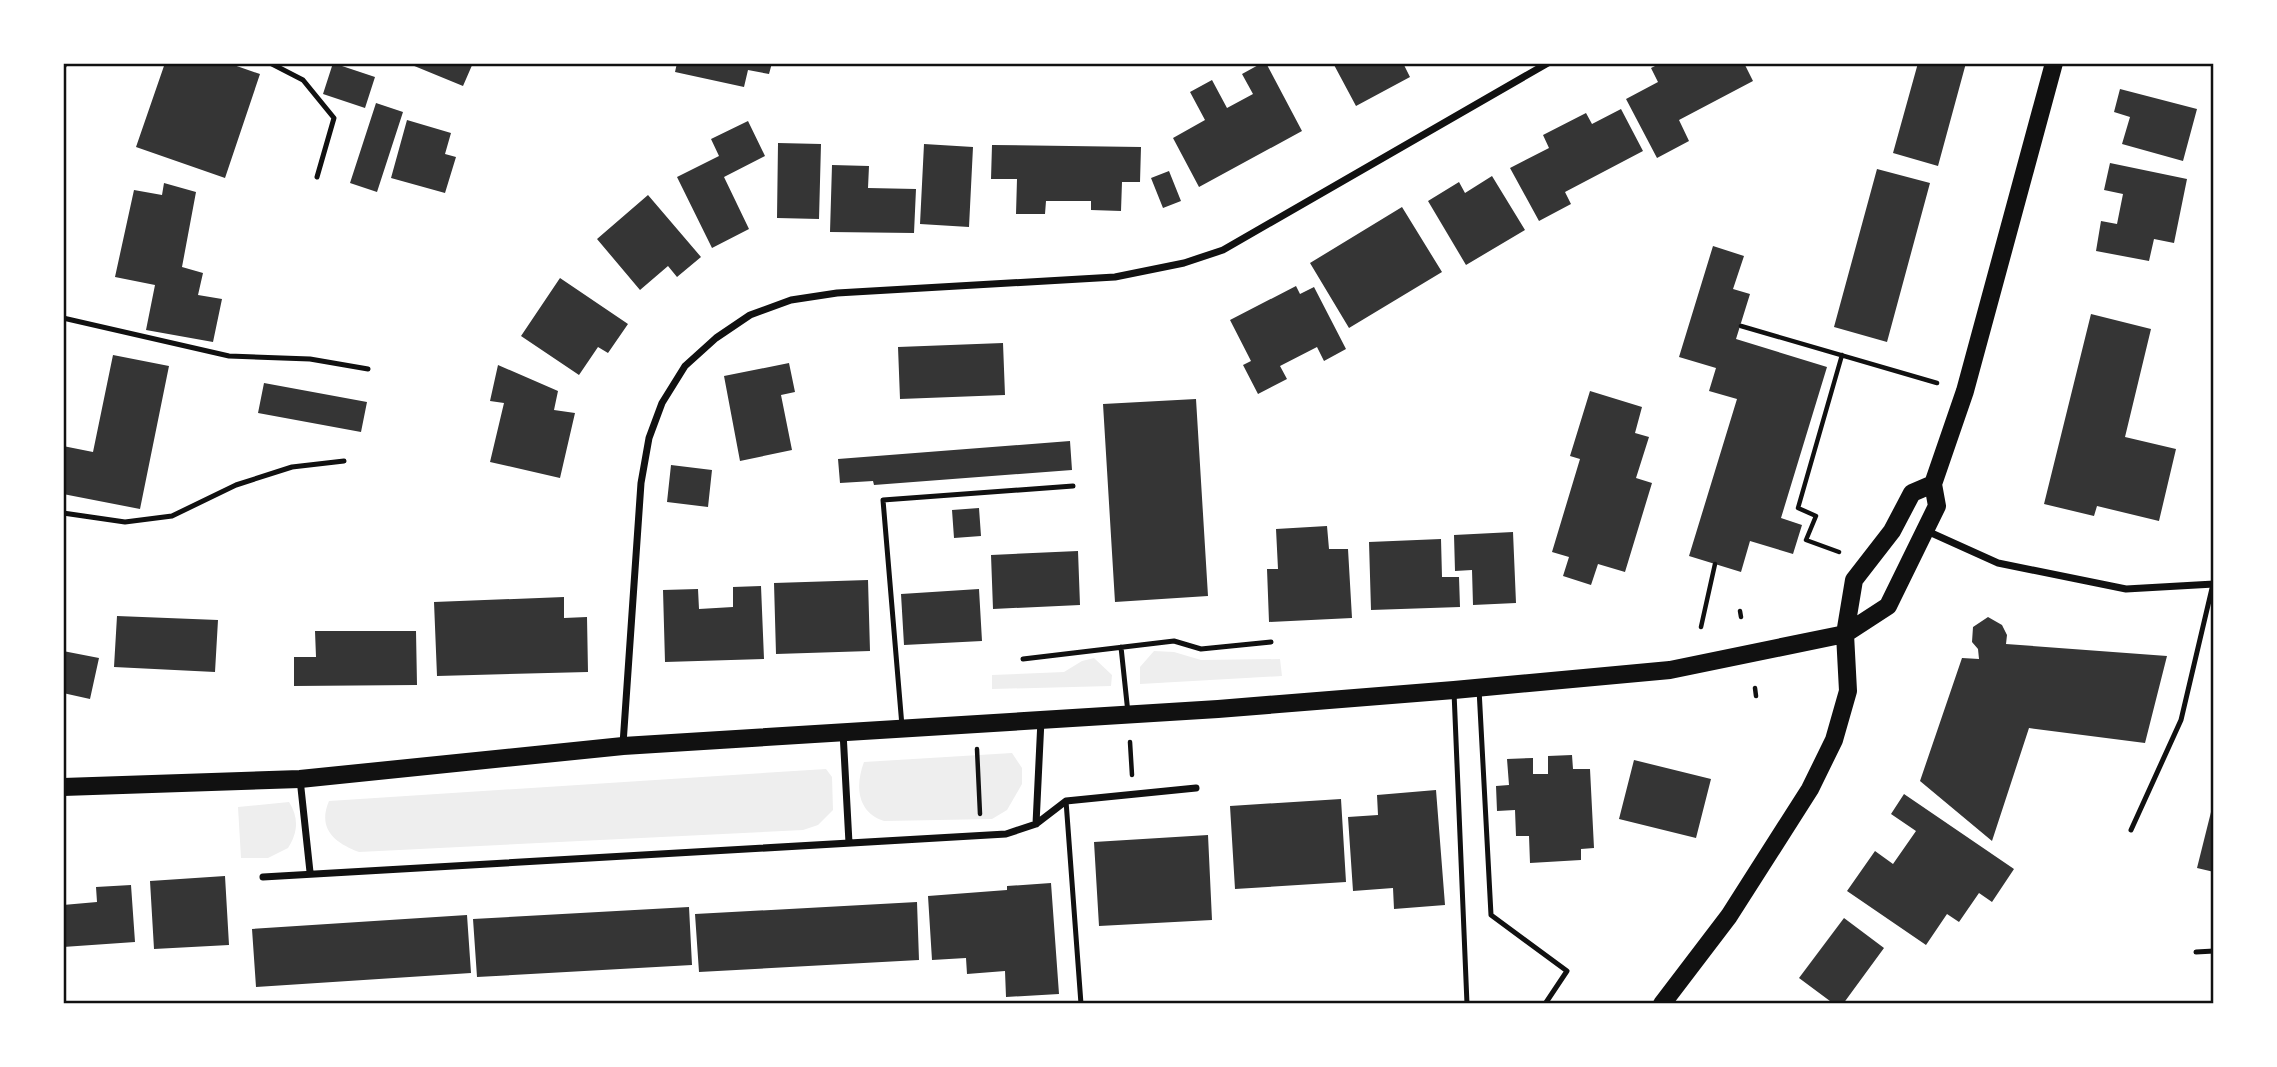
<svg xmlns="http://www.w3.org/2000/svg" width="2277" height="1067" font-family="'Work Sans',sans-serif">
<rect width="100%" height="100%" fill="#fff"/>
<path fill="#eee" d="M 1154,651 L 1174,652 L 1201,660 L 1280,659 L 1282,676 L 1140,684 L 1140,667 Z
M 1094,658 L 1112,675 L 1111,686 L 992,689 L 992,675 L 1064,672 L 1082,661 Z
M 1012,753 L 1022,768 L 1022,784 L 1007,810 L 992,819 L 884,821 C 857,812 855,786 864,762 Z
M 826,769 L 832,777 L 833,810 L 818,825 L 803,830 L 359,852 C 335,843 317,829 329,801 Z
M 289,802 C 299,818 298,832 288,848 L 268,858 L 241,858 L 238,807 Z"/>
<path fill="#353535" d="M 165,63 L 228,63 L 260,74 L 225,178 L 136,147 Z
M 333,63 L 375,77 L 365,108 L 323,94 Z
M 407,63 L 473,63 L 463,86 Z
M 677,63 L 772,63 L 769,74 L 748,70 L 744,87 L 675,72 Z
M 1262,63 L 1266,63 L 1302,131 L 1199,187 L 1173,138 L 1205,120 L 1190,92 L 1212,80 L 1227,108 L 1253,94 L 1242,74 Z
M 1333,63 L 1403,63 L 1410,77 L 1356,106 Z
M 1661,63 L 1744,63 L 1753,81 L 1679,120 L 1689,141 L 1657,158 L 1626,99 L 1658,82 L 1651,68 Z
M 1918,63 L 1966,63 L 1938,166 L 1893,153 Z
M 2120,89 L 2197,109 L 2183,161 L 2122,144 L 2130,117 L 2114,112 Z
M 376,103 L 403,112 L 377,192 L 350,183 Z
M 1621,109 L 1643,151 L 1565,192 L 1571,204 L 1539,221 L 1510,168 L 1549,148 L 1543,135 L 1586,113 L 1592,124 Z
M 407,120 L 451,133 L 445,154 L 456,157 L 445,193 L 391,178 Z
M 748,121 L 765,156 L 724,177 L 749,229 L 712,248 L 677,177 L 719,156 L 711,139 Z
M 778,143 L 821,144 L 819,219 L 777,218 Z
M 924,144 L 973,147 L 969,227 L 920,224 Z
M 992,145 L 1141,147 L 1140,182 L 1122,182 L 1121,211 L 1091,210 L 1091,201 L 1046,201 L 1045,214 L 1016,214 L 1017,179 L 991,179 Z
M 2110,163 L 2187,179 L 2174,243 L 2154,239 L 2149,261 L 2096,251 L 2101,221 L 2117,224 L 2123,194 L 2104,190 Z
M 832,165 L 869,166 L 868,188 L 916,189 L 914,233 L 830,232 Z
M 1877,169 L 1930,183 L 1887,342 L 1834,327 Z
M 1169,171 L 1181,201 L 1163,208 L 1151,178 Z
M 1492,176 L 1525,230 L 1466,265 L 1428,201 L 1459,182 L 1465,193 Z
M 164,183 L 196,192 L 182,267 L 203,273 L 198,295 L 222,299 L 213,342 L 146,330 L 155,285 L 115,277 L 134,190 L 162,195 Z
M 648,195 L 701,257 L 677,277 L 668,266 L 640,290 L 597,239 Z
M 1402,207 L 1442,272 L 1349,328 L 1310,263 Z
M 1713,246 L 1744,256 L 1733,289 L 1750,294 L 1736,339 L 1827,367 L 1781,518 L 1802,525 L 1793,554 L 1750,541 L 1741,572 L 1689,556 L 1737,399 L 1709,391 L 1716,368 L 1679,357 Z
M 560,278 L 628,324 L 608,353 L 598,347 L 579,375 L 521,336 Z
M 1296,286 L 1300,294 L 1314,287 L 1346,349 L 1324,361 L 1317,347 L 1280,366 L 1287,379 L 1258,394 L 1243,365 L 1251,361 L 1230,320 Z
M 2091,314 L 2151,329 L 2125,437 L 2176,449 L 2159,521 L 2097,506 L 2094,516 L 2044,504 Z
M 1003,343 L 1005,395 L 900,399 L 898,347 Z
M 113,355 L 169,366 L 140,509 L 63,494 L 63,446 L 93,452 Z
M 789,363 L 795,392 L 781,395 L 792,450 L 740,461 L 724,376 Z
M 498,365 L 558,391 L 554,410 L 575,413 L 560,478 L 490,462 L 504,403 L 490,401 Z
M 264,383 L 367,402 L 361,432 L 258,413 Z
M 1590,391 L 1642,407 L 1635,433 L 1649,437 L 1636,478 L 1652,483 L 1625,572 L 1598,564 L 1591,585 L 1563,576 L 1569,557 L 1552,552 L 1580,459 L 1570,456 Z
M 1196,399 L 1208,596 L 1115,602 L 1103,404 Z
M 1070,441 L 1072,470 L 874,485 L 873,481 L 840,483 L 838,459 Z
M 671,465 L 712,470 L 708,507 L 667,502 Z
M 979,508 L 981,536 L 954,538 L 952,510 Z
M 1327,526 L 1329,549 L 1348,549 L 1352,618 L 1269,622 L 1267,569 L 1278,569 L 1276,529 Z
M 1513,532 L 1516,603 L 1473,605 L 1472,570 L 1455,571 L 1454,535 Z
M 1441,539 L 1442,577 L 1459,577 L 1460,607 L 1371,610 L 1369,542 Z
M 1078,551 L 1080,605 L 993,609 L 991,555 Z
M 868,580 L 870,651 L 776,654 L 774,583 Z
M 761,586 L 764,659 L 665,662 L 663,590 L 698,589 L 699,609 L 733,607 L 733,587 Z
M 979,589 L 982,641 L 904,645 L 901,594 Z
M 564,597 L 564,618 L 587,617 L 588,672 L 437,676 L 434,602 Z
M 117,616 L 218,620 L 215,672 L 114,667 Z
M 1988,617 L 2002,625 L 2007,635 L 2006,644 L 2167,656 L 2145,743 L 2029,728 L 1992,841 L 1920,781 L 1962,658 L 1979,659 L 1978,649 L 1972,642 L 1973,627 Z
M 315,631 L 416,631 L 417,685 L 294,686 L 294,657 L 316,657 Z
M 63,651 L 99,658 L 90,699 L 63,693 Z
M 1572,755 L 1573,769 L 1590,769 L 1594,848 L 1581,849 L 1581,860 L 1530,863 L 1529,836 L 1516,836 L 1515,810 L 1497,811 L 1496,786 L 1509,785 L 1507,759 L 1533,758 L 1533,774 L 1548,774 L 1548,756 Z
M 1634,760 L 1711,779 L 1696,838 L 1619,819 Z
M 1436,790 L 1445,905 L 1394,909 L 1393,888 L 1353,891 L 1348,817 L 1378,815 L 1377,795 Z
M 1904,794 L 2014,869 L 1992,902 L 1979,893 L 1959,922 L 1947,914 L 1926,945 L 1847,891 L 1875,851 L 1893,864 L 1916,831 L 1891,814 Z
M 1341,799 L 1346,882 L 1235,889 L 1230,806 Z
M 2213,804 L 2214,804 L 2214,872 L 2197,868 Z
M 1208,835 L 1212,920 L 1099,926 L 1094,842 Z
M 225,876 L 229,945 L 154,949 L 150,881 Z
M 1051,883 L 1059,994 L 1006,997 L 1005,971 L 967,974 L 966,958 L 932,960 L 928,896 L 1007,890 L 1007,886 Z
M 131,885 L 135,942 L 63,947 L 63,905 L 97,902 L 96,887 Z
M 917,902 L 919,960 L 699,972 L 695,914 Z
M 689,907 L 692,965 L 477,977 L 473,919 Z
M 467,915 L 471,973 L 256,987 L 252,929 Z
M 1844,918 L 1884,948 L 1843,1004 L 1834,1004 L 1799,978 Z"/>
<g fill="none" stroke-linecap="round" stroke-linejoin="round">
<path stroke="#111" stroke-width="4.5" d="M 1741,326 L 1937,383
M 1839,552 L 1806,540 L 1816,516 L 1798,508 L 1842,355
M 1740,611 L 1741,617
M 1701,627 L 1715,564
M 1755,688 L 1756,696
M 1130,742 L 1132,775
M 977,749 L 980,814"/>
<path stroke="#111" stroke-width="5" d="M 270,63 L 303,80 L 334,118 L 317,177
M 63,318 L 229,356 L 310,359 L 368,369
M 63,513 L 125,522 L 172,516 L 236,485 L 292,467 L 344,461
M 1121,647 L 1128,713
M 1023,659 L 1174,641 L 1201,649 L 1271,642
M 1479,689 L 1491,915 L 1567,971 L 1545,1004
M 1454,692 L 1467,1004
M 902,726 L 883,500 L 1073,486
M 1066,801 L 1081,1004
M 2131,830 L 2181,720 L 2213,584
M 2196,952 L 2214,951"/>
<path stroke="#111" stroke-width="7" d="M 63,66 L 64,63
M 1927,531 L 1998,563 L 2126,589 L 2214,584
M 843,732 L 849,843
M 623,744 L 641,483 L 649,438 L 662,403 L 685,366 L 716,338 L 750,315 L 791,300 L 837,293 L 1115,277 L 1184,263 L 1223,250 L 1548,63
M 300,779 L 310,872
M 1036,824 L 1041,720
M 263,877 L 1006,834 L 1036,824 L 1066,801 L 1196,788"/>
<path stroke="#111" stroke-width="18" d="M 63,787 L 300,779 L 623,746 L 1218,709 L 1454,690 L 1670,670 L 1845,634 L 1888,606 L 1937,506 L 1933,484 L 1965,391 L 2054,63
M 1662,1004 L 1729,916 L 1810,789 L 1834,740 L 1848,691 L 1845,634 L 1854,580 L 1892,531 L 1912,493 L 1933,484"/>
</g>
<rect width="2277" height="1067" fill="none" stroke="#ffffff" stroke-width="130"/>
<rect x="65" y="65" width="2147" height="937" fill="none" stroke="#111" stroke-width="2.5"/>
</svg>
